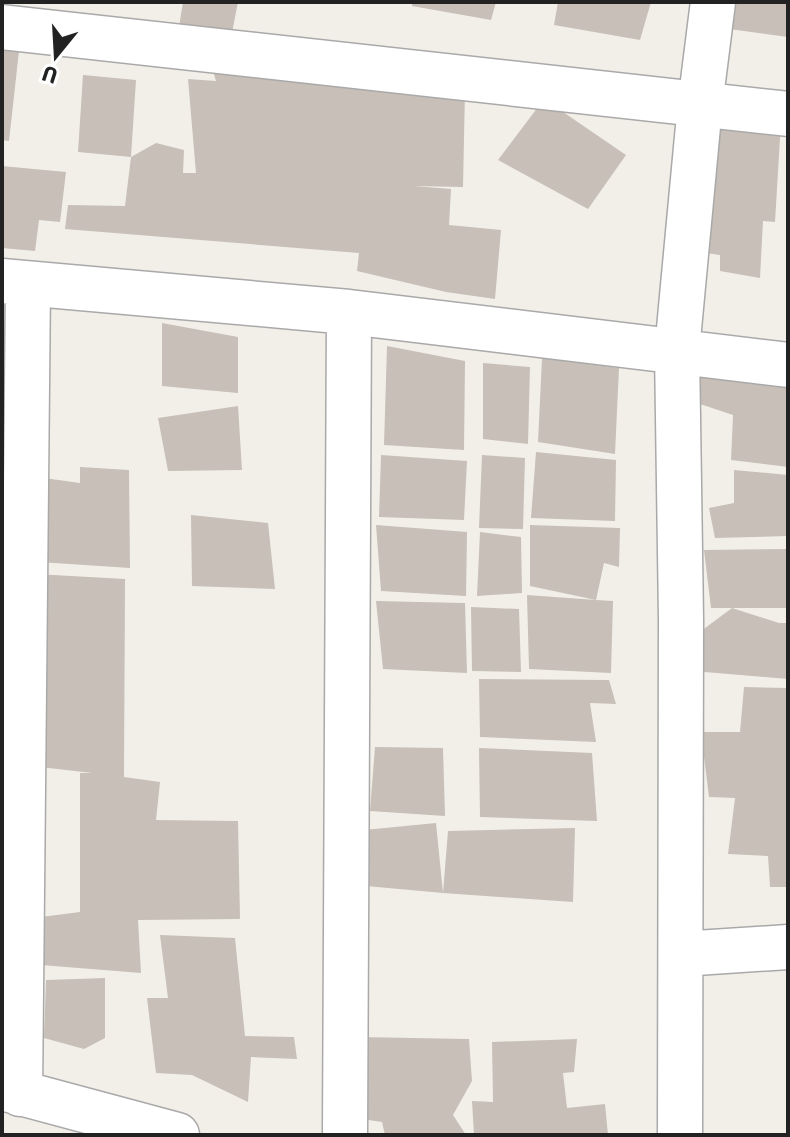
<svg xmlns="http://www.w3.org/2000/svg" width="790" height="1137" font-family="Signika,sans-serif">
<rect width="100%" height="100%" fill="#f2efe9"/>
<path fill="#c7bfb8" d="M 183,2 L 238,2 L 230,43 L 178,33 Z
M 412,2 L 496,2 L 491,20 L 412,6 Z
M 558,2 L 651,2 L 640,40 L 554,25 Z
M 723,2 L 788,2 L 788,37 L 722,28 Z
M 2,49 L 19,51 L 9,141 L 2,140 Z
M 213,71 L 465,90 L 463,187 L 413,186 L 451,189 L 449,225 L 501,230 L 495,299 L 446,292 L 357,271 L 359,253 L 65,229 L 68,205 L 125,206 L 131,157 L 156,143 L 184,150 L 183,173 L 196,173 L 188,79 L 216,81 Z
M 83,75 L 136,80 L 131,157 L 78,152 Z
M 544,99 L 626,155 L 588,209 L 498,160 Z
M 708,111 L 781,122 L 775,222 L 763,221 L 760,278 L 720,271 L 720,255 L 699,252 Z
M 2,166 L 66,172 L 60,222 L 39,220 L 35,251 L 2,248 Z
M 162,323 L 238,337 L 238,393 L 162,386 Z
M 387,346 L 465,361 L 464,450 L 384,445 Z
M 542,358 L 619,368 L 615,454 L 538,442 Z
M 483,363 L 530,367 L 528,444 L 483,439 Z
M 689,373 L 788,376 L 788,467 L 731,460 L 733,415 L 691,401 Z
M 238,406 L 242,470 L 168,471 L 158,418 Z
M 536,452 L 616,460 L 615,521 L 531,518 Z
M 381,455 L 467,461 L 464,520 L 379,517 Z
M 482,455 L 525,458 L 523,529 L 479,528 Z
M 80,467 L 129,470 L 130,568 L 39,562 L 44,478 L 80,483 Z
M 734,470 L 788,475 L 788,536 L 715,538 L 709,508 L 734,503 Z
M 191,515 L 268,523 L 275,589 L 192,586 Z
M 376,525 L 467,532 L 466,596 L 381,591 Z
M 530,525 L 620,528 L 619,567 L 604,563 L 596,600 L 613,601 L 611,673 L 529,669 L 527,595 L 596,600 L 530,586 Z
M 480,532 L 521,537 L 522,593 L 477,596 Z
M 788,549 L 788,608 L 711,608 L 704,550 Z
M 35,574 L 125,579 L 124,777 L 160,782 L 156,820 L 238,821 L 240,919 L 138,920 L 141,973 L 41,965 L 33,918 L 80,912 L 80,773 L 92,773 L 40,767 Z
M 376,601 L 465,603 L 467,673 L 383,669 Z
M 471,607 L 519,609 L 521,672 L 472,671 Z
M 732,608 L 779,623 L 788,623 L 788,679 L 693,671 L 693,637 Z
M 479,679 L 609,680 L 616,704 L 590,703 L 596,742 L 480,737 Z
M 744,687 L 788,688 L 788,887 L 770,887 L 768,856 L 728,854 L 735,798 L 709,797 L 701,732 L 740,732 Z
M 375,747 L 443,748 L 445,816 L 370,811 Z
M 479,748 L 592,753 L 597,821 L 480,817 Z
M 436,823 L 443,893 L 448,831 L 575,828 L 573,902 L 443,893 L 366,886 L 364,830 Z
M 160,935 L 235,938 L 245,1036 L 294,1037 L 297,1059 L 251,1057 L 248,1102 L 192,1075 L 156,1073 L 147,998 L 168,998 Z
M 105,978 L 105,1038 L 84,1049 L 44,1038 L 46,980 Z
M 358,1037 L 469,1039 L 472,1081 L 453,1115 L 466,1135 L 385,1135 L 382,1122 L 355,1118 Z
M 577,1039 L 574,1072 L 563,1073 L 567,1108 L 605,1104 L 608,1135 L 474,1135 L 472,1101 L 493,1102 L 492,1042 Z"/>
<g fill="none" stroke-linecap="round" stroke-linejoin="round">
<defs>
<path id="minor" d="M 2,27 L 788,114
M 2,281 L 349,312 L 788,365
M 681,954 L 788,947
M 2,1088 L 177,1135
M 20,1094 L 28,284
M 345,1135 L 349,312
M 680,1135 L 681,619 L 677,350 L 700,105 L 713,2"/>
</defs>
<use href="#minor" stroke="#a9a9a9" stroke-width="47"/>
<use href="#minor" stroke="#fff" stroke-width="44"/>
</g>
<rect width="790" height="1137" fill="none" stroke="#222222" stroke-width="8"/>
<g transform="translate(56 56) rotate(198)" stroke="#ffffff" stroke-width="6" paint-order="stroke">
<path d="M0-6L14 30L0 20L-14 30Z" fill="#222222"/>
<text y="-12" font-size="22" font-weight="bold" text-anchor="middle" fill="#222222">U</text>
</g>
</svg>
